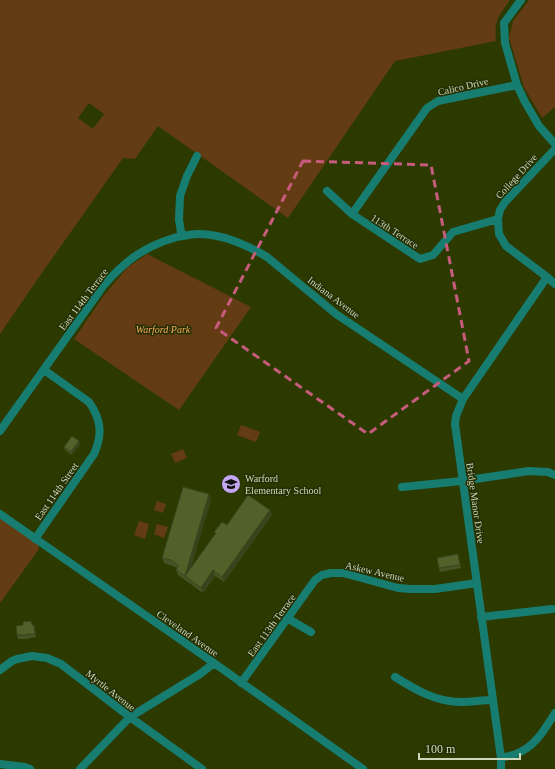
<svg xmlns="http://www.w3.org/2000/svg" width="555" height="769" font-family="Georgia,serif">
<rect width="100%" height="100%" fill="#2c3a00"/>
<path fill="#633c14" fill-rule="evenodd" d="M 0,0 L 510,0 C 498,17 494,20 496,41 L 395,61 L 288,218 L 158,126 L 135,159 L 123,158 L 39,277 L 0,334 ZM 89,103 L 104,114 L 93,129 L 78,118 Z
M 529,0 L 555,0 L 555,107 L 542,118 L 524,87 L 509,38 L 513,21 Z
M 147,254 L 251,307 L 179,410 L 74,339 L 105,294 L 127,268 Z
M 241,425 L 260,432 L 256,442 L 237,435 Z
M 183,449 L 187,458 L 175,463 L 171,454 Z
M 157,501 L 166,504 L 163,513 L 154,510 Z
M 0,518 L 40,545 L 38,548 L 39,549 L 0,603 Z
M 139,521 L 149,524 L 145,539 L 134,535 Z
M 157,524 L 168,527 L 164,538 L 154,534 Z"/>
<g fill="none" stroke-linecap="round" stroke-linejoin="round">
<path stroke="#177d71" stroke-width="8" d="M 521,0 L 504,23 L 505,43 L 517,85 L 525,102 L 539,126 L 555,144
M 555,149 L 505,202 L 500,210 L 498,219 L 499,234 L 506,246 L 547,277 L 555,284
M 327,191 L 352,214 L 420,259 L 433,255 L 453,232 L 498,219
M 352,214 L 427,108 L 438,101 L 517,85
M 184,236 L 181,232 L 179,220 L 180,196 L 187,176 L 197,156
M 0,431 L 104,285 C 126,260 145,246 177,237 C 183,236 191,234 198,234 C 222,234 247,245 267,257 L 336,314 L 463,399
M 402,487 L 462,481 L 529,471 L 548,472 L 555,475
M 0,514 L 214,663 L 363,769
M 35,539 L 94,454 C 103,434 101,419 89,402 L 44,370
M 481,617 L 552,609
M 287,618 L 311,632
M 0,670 L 12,661 L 17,659 L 32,656 L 47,658 L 61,664 L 130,717 L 202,769
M 395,677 C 416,690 436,702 461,702 C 472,702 482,700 493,700
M 241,683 L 315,580 L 322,575 L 331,573 L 343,573 L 398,588 L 411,589 L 435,589 L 477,583
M 501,758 C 506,756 512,756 516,754 C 535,747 545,729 555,713
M 0,764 L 25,767 L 30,769
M 80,769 L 130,717 L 200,674 L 214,663
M 501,769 L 501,758 L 455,424 L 456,416 L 463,399 L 547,277"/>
</g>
<path fill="#465324" d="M 80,444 L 72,455 L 65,450 L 64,447 Z
M 209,494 L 211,500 L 190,569 L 215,534 L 214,532 L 227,525 L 270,510 L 272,515 L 224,582 L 215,576 L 203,593 L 178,575 L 176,570 L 177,568 L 173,566 L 164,563 L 162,558 Z
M 459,558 L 461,568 L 440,572 L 439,568 Z
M 23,625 L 33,625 L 35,628 L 36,637 L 29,638 L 29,639 L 18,639 L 17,635 Z"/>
<path fill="#39441d" d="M 79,441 L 80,444 L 72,455 L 71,452 Z
M 209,494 L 211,500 L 188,578 L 185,576 L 187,581 L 185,576 Z
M 270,510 L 272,515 L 224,582 L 222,577 Z
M 213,570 L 215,576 L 203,593 L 201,588 Z
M 34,625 L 35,628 L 36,637 L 35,634 Z"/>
<path fill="#51612a" stroke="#39441d" d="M 72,436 L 79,441 L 71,452 L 64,447 Z
M 183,487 L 209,494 L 185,576 L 176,570 L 179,566 L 171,560 L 162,558 Z
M 248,495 L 270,510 L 222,577 L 213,570 L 201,588 L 185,576 L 216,533 L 214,532 L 222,522 L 227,525 Z
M 458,554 L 460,565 L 439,568 L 437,558 Z
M 31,621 L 32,625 L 34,625 L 35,634 L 27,634 L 27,635 L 17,635 L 16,626 L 23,625 L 23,622 Z"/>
<path fill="none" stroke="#c65b7c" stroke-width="3" stroke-dasharray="8 5" stroke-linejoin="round" d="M 303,161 L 431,165 L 469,361 L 368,434 L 216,328 Z"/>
<defs>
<symbol id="school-disc" viewBox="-11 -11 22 22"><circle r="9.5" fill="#c5a7f1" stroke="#242f04"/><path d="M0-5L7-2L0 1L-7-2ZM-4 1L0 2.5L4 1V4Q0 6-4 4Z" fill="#111"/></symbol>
</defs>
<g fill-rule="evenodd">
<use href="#school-disc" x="220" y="473" width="22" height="22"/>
</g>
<g text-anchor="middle" stroke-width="3" stroke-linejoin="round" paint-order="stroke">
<g font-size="10" fill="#cdd7ba" stroke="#242f04">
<text transform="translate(463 86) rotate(-13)" y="4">Calico Drive</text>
<text transform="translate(516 176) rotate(-48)" y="4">College Drive</text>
<text transform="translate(395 231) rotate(33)" y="4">113th Terrace</text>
<text transform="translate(334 297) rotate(37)" y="4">Indiana Avenue</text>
<text transform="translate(83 299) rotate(-53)" y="4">East 114th Terrace</text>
<text transform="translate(56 491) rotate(-55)" y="4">East 114th Street</text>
<text transform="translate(476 503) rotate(82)" y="4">Bridge Manor Drive</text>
<text transform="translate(375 571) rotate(13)" y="4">Askew Avenue</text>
<text transform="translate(271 625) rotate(-54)" y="4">East 113th Terrace</text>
<text transform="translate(188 633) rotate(35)" y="4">Cleveland Avenue</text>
<text transform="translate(111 690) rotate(38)" y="4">Myrtle Avenue</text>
</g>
<g font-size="10" font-style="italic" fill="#fcab5c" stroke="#242f04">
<text x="163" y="333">Warford Park</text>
</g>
<g font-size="10" fill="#cdd7ba" stroke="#242f04" text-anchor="start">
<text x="245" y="482">Warford<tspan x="245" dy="12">Elementary School</tspan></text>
</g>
</g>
<path d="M419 753v6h101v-6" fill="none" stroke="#cdd7ba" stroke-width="2"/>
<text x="425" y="753" font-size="12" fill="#cdd7ba" stroke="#242f04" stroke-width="3" paint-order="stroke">100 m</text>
</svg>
